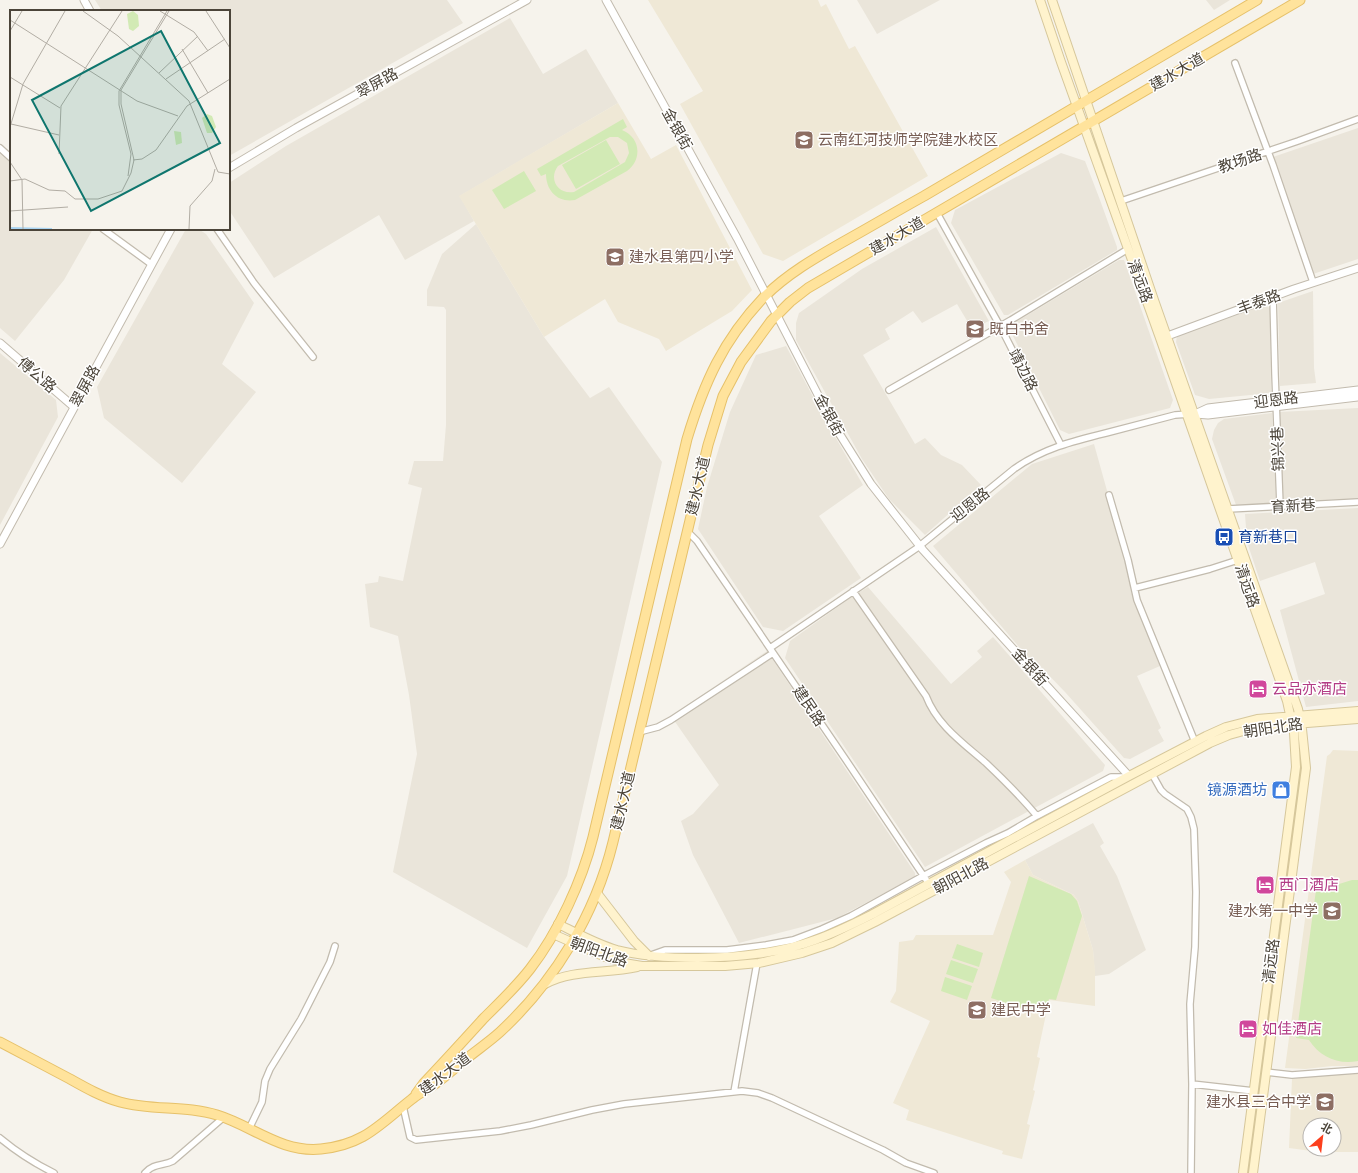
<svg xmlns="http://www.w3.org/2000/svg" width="1358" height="1173" font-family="Cabin,'Noto Sans SC',sans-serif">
<rect width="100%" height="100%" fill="#f6f3ec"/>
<path fill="#eae5da" d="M 95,0 L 447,0 L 463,23 L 229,156 L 229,11 L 102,11 Z
M 857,0 L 940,0 L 877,34 Z
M 1206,0 L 1230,0 L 1214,10 Z
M 510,18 L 543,74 L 586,49 L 618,103 L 460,196 L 474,221 L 405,260 L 379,215 L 274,278 L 229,210 L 229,183 L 286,146 Z
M 1358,128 L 1358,259 L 1313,274 L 1273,157 Z
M 1061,153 L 1085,161 L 1100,200 L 1117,247 L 1117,250 L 1008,315 L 1004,315 L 951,223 L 955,210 Z
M 0,154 L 11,163 L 11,229 L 93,229 L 64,280 L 15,341 L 0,328 Z
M 476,224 L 544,337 L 590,398 L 609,387 L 662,462 L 567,876 L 527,948 L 393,872 L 417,754 L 409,695 L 398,636 L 370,627 L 365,584 L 378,582 L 379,576 L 403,581 L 422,488 L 408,484 L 414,461 L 443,461 L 446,425 L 446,310 L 444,307 L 427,306 L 427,290 L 442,254 Z
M 936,227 L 989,321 L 972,329 L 957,304 L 922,323 L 913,311 L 885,329 L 890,339 L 863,355 L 915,444 L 925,438 L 941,455 L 962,465 L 981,485 L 925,535 L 889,499 L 862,459 L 796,340 L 796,323 L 799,313 L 862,269 Z
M 186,229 L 200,230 L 206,234 L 254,303 L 222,364 L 256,392 L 182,483 L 104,418 L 97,387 Z
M 1119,260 L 1124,260 L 1173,400 L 1170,408 L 1069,434 L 1060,430 L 1011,332 L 1011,325 Z
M 1313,291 L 1314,368 L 1316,383 L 1280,386 L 1278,303 Z
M 1264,305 L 1270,308 L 1271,393 L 1209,399 L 1195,395 L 1176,342 L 1177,336 Z
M 786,346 L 826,421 L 863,485 L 819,516 L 861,578 L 783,631 L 763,627 L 698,529 L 707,487 L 730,412 L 756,355 Z
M 0,353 L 56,400 L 58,417 L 0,525 Z
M 1358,408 L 1358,499 L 1283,501 L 1279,412 Z
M 1272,413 L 1276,504 L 1236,505 L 1212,439 L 1214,430 L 1218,423 L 1224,419 Z
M 1094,444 L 1128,566 L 1131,592 L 1160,666 L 1137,676 L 1161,728 L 1158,730 L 1164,741 L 1130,759 L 1124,758 L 1065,692 L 1039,665 L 1036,667 L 933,546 L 1032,464 Z
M 1358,508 L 1358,701 L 1306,707 L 1280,610 L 1325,594 L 1315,562 L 1260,581 L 1247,542 L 1245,514 Z
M 868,587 L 951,684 L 982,657 L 977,651 L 993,637 L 1105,765 L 1103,771 L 925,867 L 785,658 L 790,641 L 853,596 Z
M 767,651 L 915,873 L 915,877 L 837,918 L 739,943 L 693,855 L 681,821 L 693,814 L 719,785 L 671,716 Z
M 1093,823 L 1104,843 L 1100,846 L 1117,876 L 1146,950 L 1109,974 L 1095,976 L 1093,950 L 1078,901 L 1074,895 L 1033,875 L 1025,860 Z"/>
<path fill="#efe8d6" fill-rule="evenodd" d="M 648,0 L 818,0 L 821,7 L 826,4 L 849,49 L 855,46 L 928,176 L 783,261 L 763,254 L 680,104 L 703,91 Z
M 618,103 L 651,159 L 676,145 L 752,290 L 732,311 L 666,351 L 659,339 L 618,322 L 605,299 L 544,337 L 459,196 Z
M 1333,750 L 1358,751 L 1358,1066 L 1332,1066 L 1305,1069 L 1285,1068 L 1327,756 L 1330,754 Z
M 1025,860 L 1033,875 L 1074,895 L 1078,901 L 1093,950 L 1095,971 L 1095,1006 L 1049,1000 L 1037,1057 L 1040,1058 L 1033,1090 L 1035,1091 L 1027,1124 L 1030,1125 L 1022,1159 L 1002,1154 L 1003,1151 L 906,1120 L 909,1110 L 893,1103 L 930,1021 L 890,1002 L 896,991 L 899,942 L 913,940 L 916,935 L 993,935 L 1011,882 L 1004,872 Z
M 1358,1072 L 1358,1152 L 1319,1152 L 1289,1148 L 1292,1079 L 1299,1078 L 1299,1075 L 1319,1076 ZM 1310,1125 L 1334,1125 L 1334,1149 L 1310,1149 Z"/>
<path fill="#d2eab5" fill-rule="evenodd" d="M 623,119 L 627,127 L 622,130 C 640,137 643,159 627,171 L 575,200 C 558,203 546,191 546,174 L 541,176 L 537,169 ZM 610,137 L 618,137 L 627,143 L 629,153 L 625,162 L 574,192 C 558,195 548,179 558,166 Z
M 606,140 L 620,164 L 576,189 L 562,165 Z
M 524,171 L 536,191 L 504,209 L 492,190 Z
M 1029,876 L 1071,894 L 1077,901 L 1082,916 L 1056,1000 L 1049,999 L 1044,1015 L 991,998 Z
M 1352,880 L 1358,880 L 1358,1061 C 1338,1065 1320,1057 1309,1040 L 1296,1038 L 1316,890 L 1328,892 L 1339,884 Z
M 957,944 L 983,953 L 979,967 L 952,958 Z
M 951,960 L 978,969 L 973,983 L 946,974 Z
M 945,977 L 972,986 L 967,1000 L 941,991 Z"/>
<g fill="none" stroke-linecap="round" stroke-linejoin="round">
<defs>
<path id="pedestrian" d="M 1253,912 L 1277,914"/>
<path id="minor" d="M 1235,63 L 1273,165 L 1313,282
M 0,148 L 11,158
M 1121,201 L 1298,141 L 1358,119
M 937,213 L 1000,326 L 1061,445
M 103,229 L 151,264
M 217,229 L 254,283 L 313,357
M 1273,296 L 1275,374 L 1280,506
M 889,390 L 1011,320 L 1128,249
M 1109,495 L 1128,560 L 1137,600 L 1195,742
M 1228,509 L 1358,502
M 687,531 L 697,541 L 846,760 L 929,884
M 1135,588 L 1210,569 L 1238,560
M 853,591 L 926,696 C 937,725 963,743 986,763 C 1004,780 1021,797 1037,816
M 770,648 L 917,548 L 1014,469 C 1042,449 1073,441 1106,433 C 1129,427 1152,421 1175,415 L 1190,414
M 639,732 L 658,727 L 671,720 L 773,653
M 1152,774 L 1161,790 L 1165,794 L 1187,809 L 1191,817 L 1194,829 L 1196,892 L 1195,947 L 1190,1004 L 1192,1084 L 1191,1173
M 651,955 L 665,950 L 727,950 L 766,945 L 793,940 L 822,929 L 851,916 L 923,876 L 986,843 L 1008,833 L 1037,816 L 1111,777 L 1125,777
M 1266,1072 L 1292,1075 L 1358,1070
M 1192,1084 L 1254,1091
M 734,1092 L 757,963
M 403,1106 L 410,1137 L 416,1140 L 500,1131 L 531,1125 L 592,1110 L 624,1104 L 742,1091 L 758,1093 L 772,1098 L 883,1150 L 906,1163 L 934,1173
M 249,1129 L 262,1102 L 265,1081 L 270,1069 L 301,1019 L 330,962 L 335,946
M 0,1138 C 18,1153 32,1162 54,1173
M 145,1173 C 154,1163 163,1166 173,1161 L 224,1117"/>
<path id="tertiary" d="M 84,0 L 90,11
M 606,0 L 737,238 L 832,422 L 871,484 L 923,550 L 1129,776
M 229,168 L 296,128 L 527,0
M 1162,338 L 1294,289 L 1358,268
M 0,343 L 74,407
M 1195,414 L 1208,408 L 1358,390
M 1195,414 L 1208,415 L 1358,397
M 0,544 L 171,229"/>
<path id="secondary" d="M 1040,0 L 1061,62 L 1160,338 L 1287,701 L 1294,733 L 1296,767 L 1243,1173
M 1052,0 L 1154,300 L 1298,709 L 1302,729 L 1306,768 L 1253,1173
M 597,893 L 634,941 L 649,956
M 558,924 C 577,933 596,944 617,950 C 644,957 670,958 698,958 C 738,957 777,954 815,940 C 835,933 853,924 871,915 L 1129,776 L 1206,736 L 1226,727 L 1257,719 L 1358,711
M 553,934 L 605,957 L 630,964 L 642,966 L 725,966 L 759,963 L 802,953 L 832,943 L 875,922 L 1210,743 L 1229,735 L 1258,727 L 1358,719
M 545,984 C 573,969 606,974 637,967"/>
<path id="primary" d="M 0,1042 C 23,1054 47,1067 70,1079 C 86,1088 102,1097 120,1102 C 152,1111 186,1105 217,1115 C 253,1126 281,1153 321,1149 C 364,1145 380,1124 412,1099 C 419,1093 428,1089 435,1084 C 446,1076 456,1067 466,1059 C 477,1050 489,1042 500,1032 C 555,981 595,915 613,842 L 708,445 L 723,396 L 741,362 L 771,321 L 790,302 L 808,288 L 1300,0
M 416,1094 L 424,1083 C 444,1062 464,1040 484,1018 C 500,1002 516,987 530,969 C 558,933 582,881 593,837 L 687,439 C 704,383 723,340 764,297 C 787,274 815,258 843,242 C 870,227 897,211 924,196 C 1035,131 1146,65 1257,0"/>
</defs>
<use href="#pedestrian" stroke="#c2bbae" stroke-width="6"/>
<use href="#minor" stroke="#c2bbae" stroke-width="8"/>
<use href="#tertiary" stroke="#c2bbae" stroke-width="9"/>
<use href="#secondary" stroke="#d6c79b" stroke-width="10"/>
<use href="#primary" stroke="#e6c16a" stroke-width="11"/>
<use href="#pedestrian" stroke="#fff" stroke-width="4.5"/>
<use href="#minor" stroke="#fff" stroke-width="5.5"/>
<use href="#tertiary" stroke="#fff" stroke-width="7"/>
<use href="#secondary" stroke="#fff3cd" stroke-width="8"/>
<use href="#primary" stroke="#ffe39c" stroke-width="9"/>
</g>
<defs>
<symbol id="school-square" viewBox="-11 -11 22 22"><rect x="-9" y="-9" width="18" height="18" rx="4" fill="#8d6e63" stroke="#fff"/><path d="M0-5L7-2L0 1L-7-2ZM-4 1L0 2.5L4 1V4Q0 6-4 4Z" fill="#fff"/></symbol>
<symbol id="bus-square" viewBox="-11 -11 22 22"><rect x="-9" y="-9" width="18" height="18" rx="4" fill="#1a4fb4" stroke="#fff"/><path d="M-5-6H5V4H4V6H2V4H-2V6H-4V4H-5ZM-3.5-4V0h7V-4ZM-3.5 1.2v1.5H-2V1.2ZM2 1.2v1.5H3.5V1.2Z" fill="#fff"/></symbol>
<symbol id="hotel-square" viewBox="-11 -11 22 22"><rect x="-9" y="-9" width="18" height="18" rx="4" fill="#d1479c" stroke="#fff"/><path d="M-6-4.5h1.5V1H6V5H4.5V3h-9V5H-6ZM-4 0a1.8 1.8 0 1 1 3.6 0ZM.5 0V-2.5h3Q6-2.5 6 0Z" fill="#fff"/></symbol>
<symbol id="shop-square" viewBox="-11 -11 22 22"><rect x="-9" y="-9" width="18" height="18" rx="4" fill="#3f7fe0" stroke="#fff"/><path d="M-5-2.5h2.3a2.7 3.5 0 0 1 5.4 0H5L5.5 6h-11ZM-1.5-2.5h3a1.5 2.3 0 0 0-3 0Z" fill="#fff"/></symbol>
</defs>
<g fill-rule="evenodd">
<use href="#school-square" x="793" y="129" width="22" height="22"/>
<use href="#school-square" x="604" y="246" width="22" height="22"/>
<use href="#school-square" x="964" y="318" width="22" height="22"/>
<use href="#bus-square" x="1213" y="526" width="22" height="22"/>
<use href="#hotel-square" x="1247" y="678" width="22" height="22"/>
<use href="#shop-square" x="1270" y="779" width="22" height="22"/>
<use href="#hotel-square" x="1254" y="874" width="22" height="22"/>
<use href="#school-square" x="1321" y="900" width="22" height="22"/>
<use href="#school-square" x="966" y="999" width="22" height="22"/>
<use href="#hotel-square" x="1237" y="1018" width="22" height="22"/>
<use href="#school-square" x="1314" y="1091" width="22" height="22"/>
</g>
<g text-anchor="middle" stroke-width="3" stroke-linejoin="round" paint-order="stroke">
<g font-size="15" fill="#4b4439" stroke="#fff">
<text transform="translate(1177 72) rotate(-30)" y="5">建水大道</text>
<text transform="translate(377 83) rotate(-29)" y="5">翠屏路</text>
<text transform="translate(677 129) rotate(61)" y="5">金银街</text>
<text transform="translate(1240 161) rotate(-19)" y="5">教场路</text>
<text transform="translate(897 236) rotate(-30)" y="5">建水大道</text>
<text transform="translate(1140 281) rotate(70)" y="5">清远路</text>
<text transform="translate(1259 302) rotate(-20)" y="5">丰泰路</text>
<text transform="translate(1023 370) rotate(63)" y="5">靖边路</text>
<text transform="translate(37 375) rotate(41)" y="5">傅公路</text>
<text transform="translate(85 386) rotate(-62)" y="5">翠屏路</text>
<text transform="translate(1276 400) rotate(-7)" y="5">迎恩路</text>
<text transform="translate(829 415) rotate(62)" y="5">金银街</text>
<text transform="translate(1278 449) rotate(-92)" y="5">锦兴巷</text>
<text transform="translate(698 486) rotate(-77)" y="5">建水大道</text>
<text transform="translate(970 505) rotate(-39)" y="5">迎恩路</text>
<text transform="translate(1293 506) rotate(-3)" y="5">育新巷</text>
<text transform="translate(1247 586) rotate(71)" y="5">清远路</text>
<text transform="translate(1030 667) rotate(48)" y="5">金银街</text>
<text transform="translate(809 706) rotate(56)" y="5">建民路</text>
<text transform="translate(1273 728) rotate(-8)" y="5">朝阳北路</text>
<text transform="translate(623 801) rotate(-77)" y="5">建水大道</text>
<text transform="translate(961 876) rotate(-28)" y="5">朝阳北路</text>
<text transform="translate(599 952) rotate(20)" y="5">朝阳北路</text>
<text transform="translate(1271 961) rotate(-83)" y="5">清远路</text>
<text transform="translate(445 1074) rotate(-37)" y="5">建水大道</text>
</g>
<g font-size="15" fill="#785e54" stroke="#fff" text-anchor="start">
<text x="818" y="145">云南红河技师学院建水校区</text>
<text x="629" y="262">建水县第四小学</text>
<text x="989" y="334">既白书舍</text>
<text x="1318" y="916" text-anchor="end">建水第一中学</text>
<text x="991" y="1015">建民中学</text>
<text x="1311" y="1107" text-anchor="end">建水县三合中学</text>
</g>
<g font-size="15" fill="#164399" stroke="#fff" text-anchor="start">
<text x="1238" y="542">育新巷口</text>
</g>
<g font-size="15" fill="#b23c85" stroke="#fff" text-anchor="start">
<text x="1272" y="694">云品亦酒店</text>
<text x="1279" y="890">西门酒店</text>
<text x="1262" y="1034">如佳酒店</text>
</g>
<g font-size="15" fill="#366cbe" stroke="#fff" text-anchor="end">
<text x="1267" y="795">镜源酒坊</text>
</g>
</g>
<g transform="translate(10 10)">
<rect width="220" height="220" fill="#f6f3ec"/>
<path d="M 123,1 L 128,5 L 129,16 L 123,21 L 119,19 L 117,4 ZM 197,104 L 202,106 L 206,117 L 202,123 L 197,123 L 192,108 ZM 164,121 L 171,122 L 172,133 L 166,135 Z" fill="#d2eab5"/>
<path fill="none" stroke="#a9d4f2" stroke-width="2" d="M 0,218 L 42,219"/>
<path fill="none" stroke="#b2ada4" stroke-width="1" d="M 73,1 L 108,26 L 179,91 L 208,162 L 220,164M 150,1 L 184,22 L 198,41M 196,1 L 220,38M 0,10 L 127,91 L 168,106M 0,21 L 12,1M 172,39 L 198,83M 149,63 L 188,26M 0,67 L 50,98M 156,69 L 215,29M 1,114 L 49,125M 0,117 L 13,74 L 55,1M 49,144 L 51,96 L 112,1M 123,150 L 132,149 L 146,140 L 177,96 L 220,69M 0,152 L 12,170 L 13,219M 118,166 L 121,144 L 109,95 L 109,81 L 157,1M 0,171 L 15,169 L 39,180 L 55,181 L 65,189 L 88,189 L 112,181 L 121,163 L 124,150 L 111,94 L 111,80 L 159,1M 0,201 L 58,197M 179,219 L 180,196 L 202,171 L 205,159"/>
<path fill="#0f766e" fill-opacity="0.15" stroke="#0f766e" stroke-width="2" d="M 151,21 L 210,133 L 81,201 L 22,90 Z"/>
<rect width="220" height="220" fill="none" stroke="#4b4439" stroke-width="2"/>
</g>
<g transform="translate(1322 1137) rotate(28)"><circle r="19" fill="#ffffff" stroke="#b7b4b0"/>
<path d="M0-3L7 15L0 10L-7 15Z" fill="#fc3f1d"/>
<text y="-6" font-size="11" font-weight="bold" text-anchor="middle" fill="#4b4439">北</text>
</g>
</svg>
